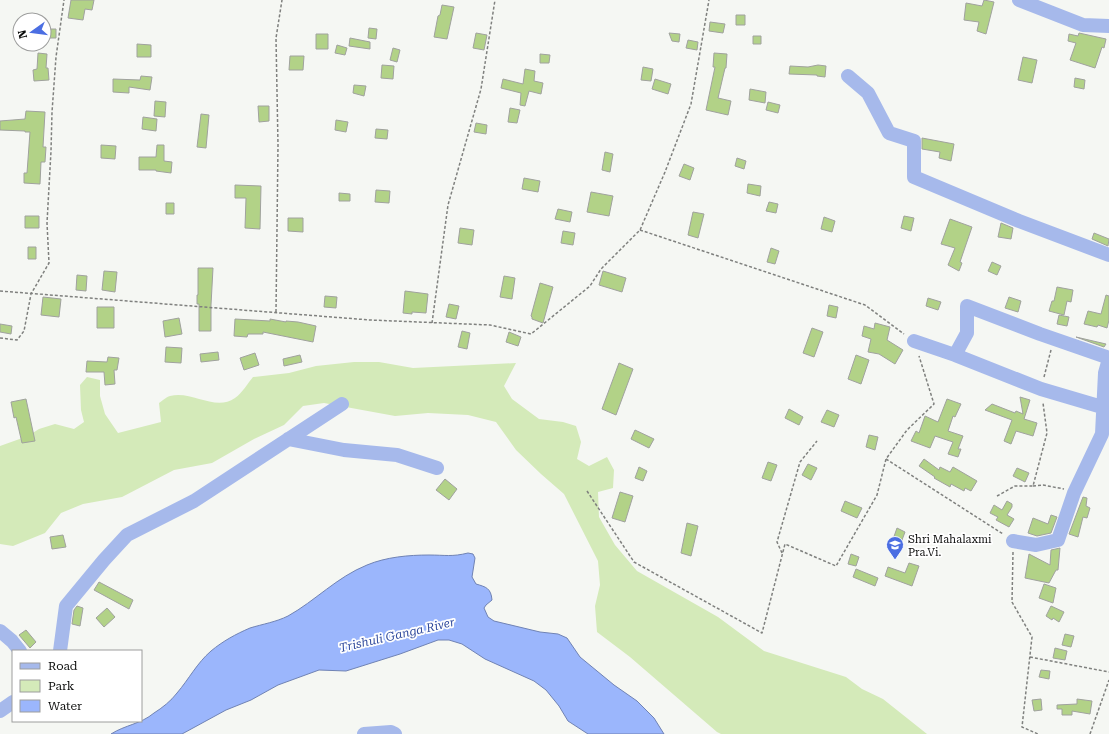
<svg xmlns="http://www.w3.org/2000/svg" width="1109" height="734" font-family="'Roboto Serif',serif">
<rect width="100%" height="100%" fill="#f5f7f3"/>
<path fill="#d4eab9" d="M 354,362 L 379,362 L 413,368 L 516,363 L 504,386 L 512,399 L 539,419 L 563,422 L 576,426 L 581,442 L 577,459 L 589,466 L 607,457 L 614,470 L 613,488 L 598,492 L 599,517 L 615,545 L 637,571 L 718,617 L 764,651 L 846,677 L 862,689 L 883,699 L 927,734 L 721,734 L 717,732 L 630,657 L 597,632 L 595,606 L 600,585 L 598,561 L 564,494 L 541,474 L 516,450 L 496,422 L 468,415 L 428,413 L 395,416 L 324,403 L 303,406 L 284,425 L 254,439 L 212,463 L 174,470 L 122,497 L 83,504 L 61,513 L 45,533 L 13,546 L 0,544 L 0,446 L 28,436 L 39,429 L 55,424 L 74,429 L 84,422 L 81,410 L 80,385 L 87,377 L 100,380 L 100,396 L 105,414 L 118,433 L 161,422 L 159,403 C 162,401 166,397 170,396 C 192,390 215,412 235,398 C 242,393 248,383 253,377 L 289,373 L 316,366 Z"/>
<path fill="#9bb6fc" stroke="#7083b4" d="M 468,553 L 473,554 L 475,558 L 472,577 L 476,584 C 486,587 491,588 492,600 L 486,605 L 484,608 L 488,617 L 494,621 L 540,632 L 558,634 L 567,638 L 580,657 L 614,685 L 637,701 L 654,718 L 664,734 L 588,734 L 568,721 L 559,706 L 546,690 L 534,681 L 485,659 L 462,644 L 449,640 L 438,640 L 400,654 L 346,671 L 319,670 L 278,685 L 251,700 L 226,710 L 182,734 L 111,734 C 125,725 141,724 154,713 C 162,708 171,701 177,693 C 189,679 197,663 211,651 C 223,641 236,634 250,628 C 263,624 276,622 288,616 C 315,601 337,577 367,565 C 386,557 409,555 429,555 C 445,555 452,557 468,553 Z"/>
<path fill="#b2d287" stroke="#a0a29e" d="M 71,0 L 94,0 L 92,10 L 85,9 L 83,20 L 68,18 Z
M 984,0 L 994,2 L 986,34 L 977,31 L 979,22 L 964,20 L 966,3 L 982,6 Z
M 442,5 L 454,7 L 447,39 L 434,37 L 438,16 L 440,15 Z
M 736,15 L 745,15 L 745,25 L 736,25 Z
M 710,22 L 725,24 L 723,33 L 709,31 Z
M 369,28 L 377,29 L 376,39 L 368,38 Z
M 44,29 L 56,29 L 56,38 L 44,38 Z
M 476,33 L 487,35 L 484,50 L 473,48 Z
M 669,33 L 680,34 L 679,42 L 672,41 Z
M 1079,33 L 1106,39 L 1104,48 L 1102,47 L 1095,68 L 1070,60 L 1076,43 L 1068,41 L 1069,34 L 1078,36 Z
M 316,34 L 328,34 L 328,49 L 316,49 Z
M 753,36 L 761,36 L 761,44 L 753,44 Z
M 350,38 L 370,42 L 370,49 L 349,46 Z
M 688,40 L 698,42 L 697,50 L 686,48 Z
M 137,44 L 151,45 L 151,57 L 137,57 Z
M 337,45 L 347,48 L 345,55 L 335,53 Z
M 393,48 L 400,50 L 397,62 L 390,60 Z
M 38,53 L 47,54 L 46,68 L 48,68 L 49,80 L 34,81 L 33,70 L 37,69 Z
M 714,53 L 727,54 L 726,68 L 725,68 L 718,98 L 731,101 L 728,115 L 706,110 L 715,67 L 713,67 Z
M 540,54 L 550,55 L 549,63 L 540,63 Z
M 290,56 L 304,56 L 303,70 L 289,70 Z
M 1023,57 L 1037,60 L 1032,83 L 1018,80 Z
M 382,65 L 394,66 L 393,79 L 381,78 Z
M 818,65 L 826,66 L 825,77 L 817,76 L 817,75 L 789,74 L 790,66 L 808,67 Z
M 643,67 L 653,69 L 651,81 L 641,80 Z
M 525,69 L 535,71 L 534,81 L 543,83 L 541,94 L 529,91 L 525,106 L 520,105 L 521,93 L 501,88 L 503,79 L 523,84 Z
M 141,76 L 152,77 L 150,90 L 129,87 L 129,93 L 113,92 L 113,79 L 140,80 Z
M 1075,78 L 1085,80 L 1084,89 L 1074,87 Z
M 655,79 L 671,84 L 668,94 L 652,89 Z
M 354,85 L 366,86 L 364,96 L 353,93 Z
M 750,89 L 766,92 L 765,103 L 749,100 Z
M 155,101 L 166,102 L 165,117 L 154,116 Z
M 768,102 L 780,105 L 778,113 L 766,110 Z
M 258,106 L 269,106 L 269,121 L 259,122 Z
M 510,108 L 520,110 L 517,123 L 508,122 Z
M 26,111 L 45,112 L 43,147 L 46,147 L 45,162 L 41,162 L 40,184 L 24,183 L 24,173 L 27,173 L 30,132 L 25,132 L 25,131 L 0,130 L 0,121 L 25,119 Z
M 201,114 L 209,115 L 206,148 L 197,147 Z
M 143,117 L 157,119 L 156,131 L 142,129 Z
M 336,120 L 348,122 L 346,132 L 335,130 Z
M 476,123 L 487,125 L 486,134 L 474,132 Z
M 376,129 L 388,130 L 387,139 L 375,138 Z
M 922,138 L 954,144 L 951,161 L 939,158 L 940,152 L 922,149 Z
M 101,145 L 116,146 L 115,159 L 101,158 Z
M 157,145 L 164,145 L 164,161 L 172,162 L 171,173 L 156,171 L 156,170 L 139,170 L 139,157 L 156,157 Z
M 605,152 L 613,154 L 610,172 L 602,170 Z
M 737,158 L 746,161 L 744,169 L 735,166 Z
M 684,164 L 694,168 L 690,180 L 679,176 Z
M 524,178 L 540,181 L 538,192 L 522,189 Z
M 748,184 L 761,186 L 760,196 L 747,193 Z
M 235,185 L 261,186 L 260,229 L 245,228 L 246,198 L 235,198 Z
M 376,190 L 390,191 L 389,203 L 375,202 Z
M 591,192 L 613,196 L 609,216 L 587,212 Z
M 339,193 L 350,194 L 350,201 L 339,201 Z
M 769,202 L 778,204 L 776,213 L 766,211 Z
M 166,203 L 174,203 L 174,214 L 166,214 Z
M 558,209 L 572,212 L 570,222 L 555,219 Z
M 693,212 L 704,214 L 698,238 L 688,235 Z
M 25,216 L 39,216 L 39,228 L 25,228 Z
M 904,216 L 914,218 L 911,231 L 901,228 Z
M 824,217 L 835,221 L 832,232 L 821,229 Z
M 288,218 L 303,218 L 303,232 L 288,231 Z
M 950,219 L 972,227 L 960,262 L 962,263 L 959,271 L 948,265 L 955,248 L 941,244 Z
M 1001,223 L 1013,228 L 1011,239 L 998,237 Z
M 460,228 L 474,230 L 472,245 L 458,243 Z
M 563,231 L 575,233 L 573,245 L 561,243 Z
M 1094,233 L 1109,239 L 1108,246 L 1092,239 Z
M 28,247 L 36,247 L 36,259 L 28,259 Z
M 771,248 L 779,251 L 775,264 L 767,262 Z
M 992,262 L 1001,266 L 997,275 L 988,271 Z
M 198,268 L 213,268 L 211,305 L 211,331 L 199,331 L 199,304 L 197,304 L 197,295 L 198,295 Z
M 104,271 L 117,272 L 115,292 L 102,290 Z
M 603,271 L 626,278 L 622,292 L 599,285 Z
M 77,275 L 87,276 L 86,291 L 76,290 Z
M 504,276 L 515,278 L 512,299 L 500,297 Z
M 540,283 L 553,287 L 543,323 L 532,319 L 532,317 L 531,316 Z
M 1057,287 L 1073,290 L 1071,302 L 1067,301 L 1064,315 L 1049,311 L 1052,301 L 1054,301 Z
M 405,291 L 428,294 L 426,313 L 412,312 L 412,314 L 403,313 Z
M 1106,295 L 1109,296 L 1109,320 L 1107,328 L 1098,325 L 1097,327 L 1084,324 L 1088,311 L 1101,314 Z
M 325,296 L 337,297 L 336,308 L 324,307 Z
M 43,297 L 61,299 L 59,317 L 41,315 Z
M 1009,297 L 1021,301 L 1018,312 L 1005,308 Z
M 928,298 L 941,302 L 938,310 L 926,306 Z
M 449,304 L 459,306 L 456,319 L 446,317 Z
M 829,305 L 838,307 L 836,318 L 827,316 Z
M 97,307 L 114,307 L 114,328 L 97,328 Z
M 1059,315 L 1069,317 L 1067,326 L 1057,324 Z
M 179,318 L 182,334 L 165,337 L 163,321 Z
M 235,319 L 270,321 L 270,319 L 286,322 L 286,321 L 298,322 L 316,326 L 313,342 L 263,332 L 263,334 L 248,334 L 247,337 L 234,336 Z
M 875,323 L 890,327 L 887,340 L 903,350 L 895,364 L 879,354 L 868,352 L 871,339 L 862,336 L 864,326 L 874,329 Z
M 0,324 L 12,326 L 11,334 L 0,332 Z
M 812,328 L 823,332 L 814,357 L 803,353 Z
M 462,331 L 470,333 L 467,349 L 458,347 Z
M 509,332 L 521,337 L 518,346 L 506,342 Z
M 1076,337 L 1106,344 L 1104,347 Z
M 166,347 L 182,348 L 181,363 L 165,362 Z
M 218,352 L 219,360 L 201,362 L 200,354 Z
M 255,353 L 259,365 L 244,370 L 240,358 Z
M 300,355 L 302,362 L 284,366 L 283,359 Z
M 856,355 L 869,360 L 861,384 L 848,379 Z
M 108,357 L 119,358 L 117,370 L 114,370 L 115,384 L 105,385 L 104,372 L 86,372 L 87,361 L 107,362 Z
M 619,363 L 633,369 L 616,415 L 602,409 Z
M 1020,397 L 1030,400 L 1024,419 L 1037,423 L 1033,436 L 1016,431 L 1011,444 L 1004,441 L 1012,420 L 985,410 L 992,404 L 1015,413 L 1016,411 L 1023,414 Z
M 26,399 L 35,441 L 22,443 L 16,417 L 14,418 L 11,402 Z
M 947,399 L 961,404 L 955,417 L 953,416 L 948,431 L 963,436 L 958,449 L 961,449 L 958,457 L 948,454 L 953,442 L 935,436 L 930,448 L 911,441 L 916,431 L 919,433 L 925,416 L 938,422 Z
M 789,409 L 803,417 L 799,425 L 785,418 Z
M 827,410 L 839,415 L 834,427 L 821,422 Z
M 635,430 L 654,439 L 649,448 L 631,439 Z
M 869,435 L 878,437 L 875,450 L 866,447 Z
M 924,459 L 939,470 L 940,467 L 950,472 L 953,467 L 977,481 L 971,491 L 965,488 L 964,491 L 951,484 L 950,487 L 934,478 L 935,477 L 919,466 Z
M 768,462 L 777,465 L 771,481 L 762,478 Z
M 808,464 L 817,468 L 811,480 L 802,475 Z
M 639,467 L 647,471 L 643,481 L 635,478 Z
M 1017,468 L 1029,473 L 1025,482 L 1013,476 Z
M 445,479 L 457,489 L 449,500 L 436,490 Z
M 620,492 L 633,496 L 625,522 L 612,518 Z
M 1083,497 L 1087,498 L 1086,506 L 1090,508 L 1087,518 L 1083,517 L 1078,537 L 1069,534 Z
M 845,501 L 862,508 L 857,518 L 841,511 Z
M 1007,501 L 1012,504 L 1012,507 L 1007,515 L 1014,519 L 1009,527 L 996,520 L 998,517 L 990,513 L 994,505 L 1002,510 Z
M 1051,515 L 1057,517 L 1051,533 L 1037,536 L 1028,533 L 1033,518 L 1048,524 Z
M 687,523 L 698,526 L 691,556 L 681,553 Z
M 897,528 L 905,532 L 899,548 L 891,545 Z
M 63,535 L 66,547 L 52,549 L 50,537 Z
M 1060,548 L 1058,570 L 1056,570 L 1049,583 L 1025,578 L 1029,554 L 1050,565 L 1051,550 Z
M 851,554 L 859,557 L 856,566 L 848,564 Z
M 909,563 L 919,566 L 912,586 L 885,576 L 888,567 L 905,573 Z
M 856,569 L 878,578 L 875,586 L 853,577 Z
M 99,582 L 133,600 L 129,609 L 94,590 Z
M 1044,584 L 1056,588 L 1053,603 L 1039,598 Z
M 77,606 L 83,608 L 80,626 L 72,624 L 74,610 Z
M 1051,606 L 1064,612 L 1059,622 L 1053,618 L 1052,620 L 1046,616 Z
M 107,608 L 115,617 L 104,627 L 96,618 Z
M 26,630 L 36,642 L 30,648 L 19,635 Z
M 1065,634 L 1074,636 L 1071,647 L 1062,645 Z
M 1055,648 L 1067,651 L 1065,660 L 1053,658 Z
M 1041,670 L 1050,671 L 1049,679 L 1039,677 Z
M 1041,699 L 1042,710 L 1034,711 L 1032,700 Z
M 1077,699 L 1092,701 L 1090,714 L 1072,711 L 1072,715 L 1062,715 L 1062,709 L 1057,709 L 1057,705 L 1077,704 Z"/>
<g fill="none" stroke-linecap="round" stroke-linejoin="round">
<path stroke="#7f807e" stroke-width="1.5" stroke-dasharray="3 2" stroke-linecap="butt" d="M 640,230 L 865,305 L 904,334
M 0,291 L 370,320 L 490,325 L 531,334 L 590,286 L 601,269 L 640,230 L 665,172 L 691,104 L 709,0
M 276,312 L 278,145 L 276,38 L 282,0
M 432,323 L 448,205 L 481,89 L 495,0
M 0,338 L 17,340 L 24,331 L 31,294 L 49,263 L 47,223 L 51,151 L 52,112 L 56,57 L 64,0
M 1044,377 L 1051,350
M 886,459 L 1003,534
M 1033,486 L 1043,485 L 1064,489
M 587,491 L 634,562 L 762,633 L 785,544 L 836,566 L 877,495 L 886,459 L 907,430 L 934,404 L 919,356
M 997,496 L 1015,486 L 1033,486 L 1047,433 L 1043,403
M 1013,552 L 1012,602 L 1032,637 L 1022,727 L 1038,734
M 782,553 L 777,542 L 800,462 L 817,441
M 1030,657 L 1109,672
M 1090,734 L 1109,680"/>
<path stroke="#a6b9eb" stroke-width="14" d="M 1019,0 L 1083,25 L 1109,26
M 848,76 L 868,93 L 889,133 L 914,141 L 914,177 L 1019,221 L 1109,255
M 914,341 L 955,355 L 967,333 L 967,306 L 1040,334 L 1109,358
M 955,355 L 1041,389 L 1102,407 L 1108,414
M 288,439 L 344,450 L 397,455 L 437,468
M 1013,541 L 1036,545 L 1058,540 L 1074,493 L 1102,434 L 1105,373 L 1109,359
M 0,631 L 12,641 L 20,651
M 60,651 L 66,606 L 104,560 L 127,535 L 194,501 L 342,404
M 0,711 L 13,702
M 364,734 L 391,732 L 395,734"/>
</g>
<defs>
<symbol id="school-pin" viewBox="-11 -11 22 30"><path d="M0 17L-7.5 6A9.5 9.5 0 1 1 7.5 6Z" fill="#4b6ee2" stroke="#fff"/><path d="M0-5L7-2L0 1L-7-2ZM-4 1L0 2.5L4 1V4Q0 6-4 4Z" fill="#fff"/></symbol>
</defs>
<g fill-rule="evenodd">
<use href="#school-pin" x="885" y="535" width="20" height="27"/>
</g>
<g text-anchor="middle" stroke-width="3.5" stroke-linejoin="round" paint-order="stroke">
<g font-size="11" fill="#0b0c0b" stroke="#fff" text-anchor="start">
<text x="908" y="543">Shri Mahalaxmi<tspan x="908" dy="13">Pra.Vi.</tspan></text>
</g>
<g font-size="12" font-style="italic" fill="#334d9e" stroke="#fff">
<text transform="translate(397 635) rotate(-13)" y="4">Trishuli Ganga River</text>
</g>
</g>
<rect x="12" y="650" width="130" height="72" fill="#ffffff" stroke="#9d9e9d"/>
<rect x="20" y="663" width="20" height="6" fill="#a6b9eb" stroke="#9d9e9d"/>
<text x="48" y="670" font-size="12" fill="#0b0c0b">Road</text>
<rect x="20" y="680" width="20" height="12" fill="#d4eab9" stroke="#9d9e9d"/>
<text x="48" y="690" font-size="12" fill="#0b0c0b">Park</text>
<rect x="20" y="700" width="20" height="12" fill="#9bb6fc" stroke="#9d9e9d"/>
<text x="48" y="710" font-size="12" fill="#0b0c0b">Water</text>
<g transform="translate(32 32) rotate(256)"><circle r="19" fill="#ffffff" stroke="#9d9e9d"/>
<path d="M0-3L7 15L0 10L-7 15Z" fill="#4b6ee2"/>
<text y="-6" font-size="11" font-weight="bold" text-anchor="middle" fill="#0b0c0b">N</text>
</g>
</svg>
